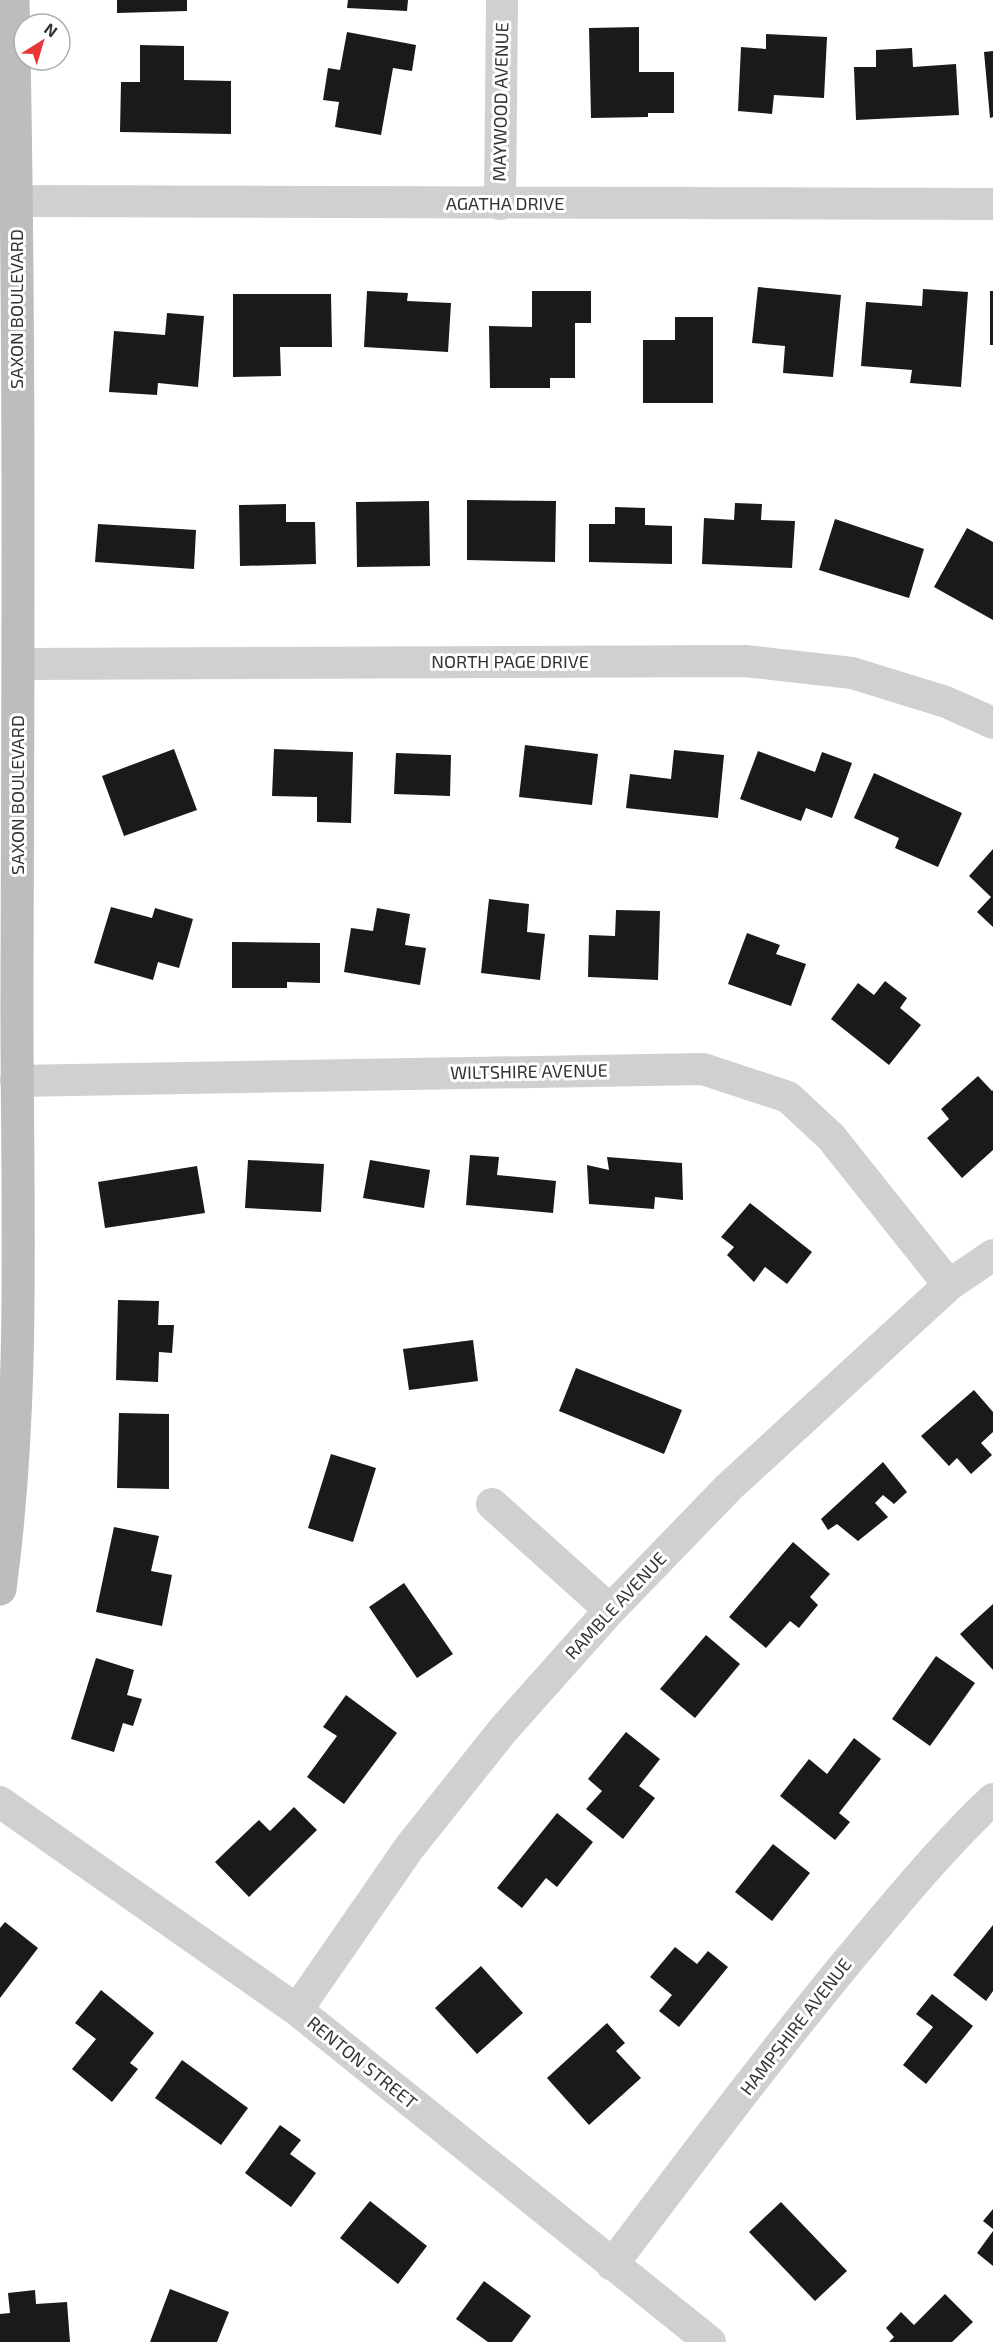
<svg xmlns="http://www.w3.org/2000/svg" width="993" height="2342" font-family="'Exo 2',sans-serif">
<rect width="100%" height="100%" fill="#fff"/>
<path fill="#1a1a1a" d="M 117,0 L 187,0 L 187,11 L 117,13 Z
M 348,0 L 408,0 L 407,11 L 347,8 Z
M 639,27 L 639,72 L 674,72 L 674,113 L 648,113 L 648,117 L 591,118 L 589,28 Z
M 347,32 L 416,45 L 412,71 L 393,68 L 381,135 L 335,127 L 339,102 L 323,100 L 328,68 L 340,70 Z
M 766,34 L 827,37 L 824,98 L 774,95 L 772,114 L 738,111 L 741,47 L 766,49 Z
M 140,45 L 184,46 L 184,80 L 231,81 L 231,134 L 120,132 L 121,82 L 140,82 Z
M 912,48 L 913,67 L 956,64 L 959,115 L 856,120 L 854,67 L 876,67 L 876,50 Z
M 993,51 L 993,117 L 990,118 L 984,52 Z
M 758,287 L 841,295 L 833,377 L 783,373 L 785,346 L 752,343 Z
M 923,289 L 968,292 L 961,387 L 910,383 L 912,370 L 861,366 L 866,302 L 922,306 Z
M 367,291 L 408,293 L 407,301 L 451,303 L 448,352 L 364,347 Z
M 532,291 L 591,291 L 591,323 L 575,323 L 575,378 L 550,378 L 550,388 L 490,388 L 489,326 L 532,327 Z
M 990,291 L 993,291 L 993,345 L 990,345 Z
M 233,294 L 331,294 L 332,347 L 280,347 L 281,376 L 233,377 Z
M 167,313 L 204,316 L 198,387 L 158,383 L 157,395 L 109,392 L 114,331 L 165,335 Z
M 675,317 L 713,317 L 713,403 L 643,403 L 643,340 L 675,340 Z
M 467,500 L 556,501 L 555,562 L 467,560 Z
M 429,501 L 430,566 L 357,567 L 356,502 Z
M 735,503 L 762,504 L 761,520 L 795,521 L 792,568 L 702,564 L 704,518 L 734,520 Z
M 286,504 L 286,522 L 315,522 L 316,564 L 240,566 L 239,505 Z
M 615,507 L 645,508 L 645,525 L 672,526 L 672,564 L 589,562 L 589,524 L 615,524 Z
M 835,519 L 924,549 L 909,598 L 819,570 Z
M 98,524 L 196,530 L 194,569 L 95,562 Z
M 967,528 L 993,542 L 993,620 L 934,587 Z
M 525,745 L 598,754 L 592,805 L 519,797 Z
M 174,749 L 197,810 L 124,836 L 102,776 Z
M 274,749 L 353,752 L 351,823 L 317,822 L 317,797 L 272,796 Z
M 674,750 L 724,755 L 718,818 L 626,808 L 630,774 L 671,779 Z
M 758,751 L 815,772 L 822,752 L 852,763 L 832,818 L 806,808 L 801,821 L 740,799 Z
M 396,753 L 451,755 L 450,796 L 394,794 Z
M 874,773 L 962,813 L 938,867 L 895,848 L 899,838 L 854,818 Z
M 993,849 L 993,927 L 977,912 L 991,897 L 969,876 Z
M 489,899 L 529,904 L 527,932 L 545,934 L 540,980 L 481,973 Z
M 111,907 L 152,918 L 155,908 L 193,919 L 179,968 L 158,962 L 153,980 L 94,963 Z
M 377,908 L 410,914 L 405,945 L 426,948 L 420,985 L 344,972 L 351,928 L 373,931 Z
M 616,910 L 660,911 L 658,980 L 588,977 L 589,935 L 615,936 Z
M 747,933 L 780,945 L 776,954 L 806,964 L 791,1006 L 728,984 Z
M 232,942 L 320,943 L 320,983 L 287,982 L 287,988 L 232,988 Z
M 885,981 L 907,998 L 900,1008 L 921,1025 L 889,1065 L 831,1019 L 858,983 L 874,995 Z
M 978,1076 L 992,1091 L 993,1090 L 993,1150 L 962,1178 L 927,1138 L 949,1119 L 941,1109 Z
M 470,1155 L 499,1157 L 497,1175 L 556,1181 L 553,1213 L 466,1205 Z
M 607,1157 L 682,1163 L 683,1200 L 655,1197 L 654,1209 L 589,1204 L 587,1165 L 609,1170 Z
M 248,1160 L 324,1164 L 321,1212 L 245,1208 Z
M 370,1160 L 430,1170 L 424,1208 L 363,1198 Z
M 197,1166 L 205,1213 L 105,1228 L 98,1182 Z
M 750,1203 L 812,1252 L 787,1284 L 765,1267 L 754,1282 L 727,1255 L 734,1247 L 721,1237 Z
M 118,1300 L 159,1301 L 158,1325 L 174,1325 L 172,1353 L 159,1352 L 158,1382 L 116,1380 Z
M 473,1340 L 478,1381 L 409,1390 L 403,1349 Z
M 576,1368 L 682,1410 L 664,1454 L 559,1411 Z
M 974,1390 L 993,1412 L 993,1432 L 981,1443 L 992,1455 L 971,1474 L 957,1458 L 949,1466 L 921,1436 Z
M 119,1413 L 169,1414 L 169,1489 L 117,1488 Z
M 331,1454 L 376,1468 L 353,1542 L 308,1528 Z
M 883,1462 L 907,1492 L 894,1504 L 883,1495 L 875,1503 L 888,1517 L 858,1541 L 837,1524 L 828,1530 L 821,1519 Z
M 114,1527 L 159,1536 L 151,1571 L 172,1575 L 162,1626 L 96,1612 Z
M 793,1542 L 830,1574 L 810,1597 L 818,1605 L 799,1628 L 790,1621 L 766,1648 L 729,1617 Z
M 404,1583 L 453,1654 L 417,1678 L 369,1607 Z
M 993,1604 L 993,1670 L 960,1634 Z
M 706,1635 L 740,1664 L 695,1718 L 660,1689 Z
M 936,1656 L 975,1683 L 930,1746 L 892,1719 Z
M 96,1658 L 134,1670 L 127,1695 L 142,1699 L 133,1726 L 123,1723 L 114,1752 L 71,1739 Z
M 346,1695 L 397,1733 L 344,1804 L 307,1777 L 337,1736 L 323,1727 Z
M 626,1732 L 660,1759 L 639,1786 L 655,1798 L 623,1839 L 586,1809 L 602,1791 L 588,1779 Z
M 854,1738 L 881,1759 L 839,1813 L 850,1822 L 835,1840 L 780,1796 L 809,1759 L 827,1774 Z
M 294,1807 L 317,1830 L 249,1897 L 215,1862 L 259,1820 L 270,1831 Z
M 557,1813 L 593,1842 L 557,1887 L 546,1878 L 522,1908 L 497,1888 Z
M 773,1844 L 810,1873 L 772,1921 L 735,1892 Z
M 5,1922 L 38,1948 L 0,1998 L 0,1928 Z
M 993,1925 L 993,1991 L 986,2001 L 953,1975 Z
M 675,1947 L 697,1964 L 708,1951 L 728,1967 L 679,2027 L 659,2011 L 672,1995 L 650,1977 Z
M 481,1966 L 523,2013 L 477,2054 L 435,2008 Z
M 101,1990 L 154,2033 L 130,2063 L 138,2069 L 112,2102 L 72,2069 L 96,2039 L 75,2023 Z
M 932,1994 L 973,2026 L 926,2084 L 903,2065 L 933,2027 L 916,2014 Z
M 607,2023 L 625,2043 L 616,2051 L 641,2078 L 589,2125 L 547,2078 Z
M 182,2060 L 248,2108 L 221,2145 L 155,2098 Z
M 280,2125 L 301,2140 L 290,2154 L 316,2173 L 291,2207 L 245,2173 Z
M 370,2201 L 427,2246 L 398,2284 L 340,2238 Z
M 781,2202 L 847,2271 L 815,2301 L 749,2232 Z
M 993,2209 L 993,2229 L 983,2221 Z
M 993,2231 L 993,2266 L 977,2253 Z
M 484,2281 L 531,2316 L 512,2342 L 488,2342 L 456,2319 Z
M 170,2289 L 229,2312 L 217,2342 L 150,2342 Z
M 35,2290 L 36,2304 L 67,2302 L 70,2342 L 0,2342 L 0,2314 L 10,2313 L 8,2293 Z
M 945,2294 L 973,2322 L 952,2342 L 889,2342 L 894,2337 L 886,2328 L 901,2312 L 914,2325 Z"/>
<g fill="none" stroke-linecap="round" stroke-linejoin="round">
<path stroke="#d0d0d0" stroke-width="32" d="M 17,201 L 993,204
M 500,204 L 502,0
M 18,664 L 745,661 L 852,673 L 946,702 L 993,723
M 16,1081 L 703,1069 L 788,1097 L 831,1137 L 949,1285
M 492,1504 L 610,1610
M 0,1802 L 297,2010 L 710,2342
M 297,2010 L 409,1848 L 503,1730 L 610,1610 L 729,1487 L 949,1285 L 993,1255
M 612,2265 C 689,2163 766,2061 847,1962 C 894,1906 940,1849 993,1799"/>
<path stroke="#bdbdbd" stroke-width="33" d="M 0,1589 C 27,1389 16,1184 17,983 C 18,655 20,328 13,0"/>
</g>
<g text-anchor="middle" stroke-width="6" stroke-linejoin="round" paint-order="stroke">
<g font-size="18" fill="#333" stroke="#fff">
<text transform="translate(501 102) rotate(-89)" y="6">MAYWOOD AVENUE</text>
<text x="505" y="210">AGATHA DRIVE</text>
<text transform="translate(17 309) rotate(-90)" y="6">SAXON BOULEVARD</text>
<text x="510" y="668">NORTH PAGE DRIVE</text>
<text transform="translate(18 795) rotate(-90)" y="6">SAXON BOULEVARD</text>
<text transform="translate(529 1072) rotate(-1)" y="6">WILTSHIRE AVENUE</text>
<text transform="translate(616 1606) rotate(-47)" y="6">RAMBLE AVENUE</text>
<text transform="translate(796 2027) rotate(-52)" y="6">HAMPSHIRE AVENUE</text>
<text transform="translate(362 2063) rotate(39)" y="6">RENTON STREET</text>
</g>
</g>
<g transform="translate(42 42) rotate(37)"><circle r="28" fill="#ffffff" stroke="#adadad" stroke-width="1.5"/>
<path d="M0-4.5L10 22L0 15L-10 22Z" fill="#e83639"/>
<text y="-9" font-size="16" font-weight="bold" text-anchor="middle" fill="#333333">N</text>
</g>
</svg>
